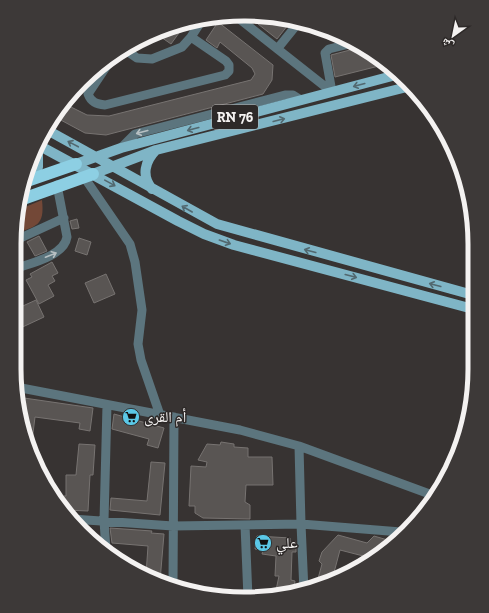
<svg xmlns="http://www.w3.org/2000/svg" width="489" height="613" font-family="'Zilla Slab','Noto Naskh Arabic',serif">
<rect width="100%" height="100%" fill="#373332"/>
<path fill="#734837" d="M 42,200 C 45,227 36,225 14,235 L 18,210 Z"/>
<path fill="#595553" stroke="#777371" d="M 262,19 L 291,21 L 277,39 L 258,24 Z
M 218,22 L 273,65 L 272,80 L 263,94 L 106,135 L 85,133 L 57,118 L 65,104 L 87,115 L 109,116 L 251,80 L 255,74 L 252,68 L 220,42 L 217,48 L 206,40 Z
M 184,26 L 171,44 L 158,35 L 182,27 Z
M 355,47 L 385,62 L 387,64 L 335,77 L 331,55 L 350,50 Z
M 77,219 L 79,228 L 72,229 L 70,221 Z
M 39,236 L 47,251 L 35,256 L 27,242 Z
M 79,238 L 91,242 L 87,255 L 75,251 Z
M 52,262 L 58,273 L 52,276 L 55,281 L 48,285 L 54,296 L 39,304 L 26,280 L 32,277 L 30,274 Z
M 106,274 L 115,294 L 94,303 L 85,283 Z
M 36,300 L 44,317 L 14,331 L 14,310 Z
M 24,398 L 93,408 L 90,431 L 79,429 L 80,423 L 35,417 L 31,449 L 22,428 L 20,415 L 22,415 Z
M 114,414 L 164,428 L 158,448 L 147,445 L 149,439 L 112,429 Z
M 221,442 L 234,444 L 234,447 L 248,448 L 248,457 L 272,457 L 273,485 L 246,485 L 245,502 L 250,505 L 250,519 L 203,518 L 195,513 L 195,506 L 189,506 L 191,466 L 206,467 L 207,462 L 198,460 L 207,444 L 220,445 Z
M 79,444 L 95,445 L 93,475 L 90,475 L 88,511 L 65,510 L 54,496 L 66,496 L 66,475 L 76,475 Z
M 151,462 L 165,463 L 160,515 L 110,510 L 111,498 L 147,501 Z
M 110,528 L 152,531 L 151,533 L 164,534 L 160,581 L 146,575 L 148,546 L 112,543 Z
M 338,535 L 367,543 L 374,536 L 391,541 L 371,558 L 340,550 L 332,580 L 316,586 L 322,564 L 319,561 L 322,552 Z
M 257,536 L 290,538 L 290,542 L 296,542 L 296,552 L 292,552 L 291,580 L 295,581 L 293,593 L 275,595 L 279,576 L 275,576 L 276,556 L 262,554 L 263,550 L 255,549 Z"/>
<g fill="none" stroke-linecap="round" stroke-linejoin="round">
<path stroke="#5c757e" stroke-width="9" d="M 237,17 L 332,92
M 278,48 L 299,22
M 124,49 L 137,58 L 152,59 L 182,47 L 191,37 L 202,20
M 110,61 L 88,94 C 91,102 96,104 105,105 L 225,75 L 229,71 L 229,65 L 226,61 L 191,37
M 332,92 L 325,53 L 329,49 L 349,44
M 121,148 L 135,134 L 285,95 L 293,95 L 301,100
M 84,177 L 130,244 L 135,262 L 142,310 L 138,344 L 141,360 L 160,415
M 14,241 L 64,218
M 14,269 C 31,263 64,256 67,237 L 57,185
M 16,387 L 240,430 L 299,446 L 435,496
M 72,519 L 173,526 L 301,524 L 299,446
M 245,525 L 248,598
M 106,550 L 104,521 L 107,405
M 173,586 L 174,417
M 304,591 L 301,524 L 401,532"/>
<path stroke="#7fb5c6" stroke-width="10" d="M 49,131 L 217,224 L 473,295
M 40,146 L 178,221 L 204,234 L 234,245 L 473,309
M 76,164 L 121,148 L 396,75
M 93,174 L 156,150 L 407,87
M 30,179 L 38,167 L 38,149
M 152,189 C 141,176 145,161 156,150"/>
<path stroke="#8dcfe3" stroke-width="12" d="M 24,182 L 76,164
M 20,200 L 93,174"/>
</g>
<defs><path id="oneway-shaft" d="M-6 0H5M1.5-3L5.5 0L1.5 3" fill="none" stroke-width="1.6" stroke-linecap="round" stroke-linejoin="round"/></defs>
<g stroke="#52686f">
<use href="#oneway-shaft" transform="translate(359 85) rotate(165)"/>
<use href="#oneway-shaft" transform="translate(279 120) rotate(-14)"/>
<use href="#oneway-shaft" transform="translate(193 129) rotate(165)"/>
<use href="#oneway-shaft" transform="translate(73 144) rotate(-152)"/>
<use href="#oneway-shaft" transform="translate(110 183) rotate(29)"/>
<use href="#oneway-shaft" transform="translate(187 209) rotate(-150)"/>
<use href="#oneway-shaft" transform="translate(225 242) rotate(19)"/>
<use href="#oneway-shaft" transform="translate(310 251) rotate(-165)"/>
<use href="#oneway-shaft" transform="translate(351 276) rotate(15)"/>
<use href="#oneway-shaft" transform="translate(435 285) rotate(-165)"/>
</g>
<g stroke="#b7c0c3">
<use href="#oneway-shaft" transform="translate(142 132) rotate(165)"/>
<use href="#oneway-shaft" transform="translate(51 255) rotate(-22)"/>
</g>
<defs>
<symbol id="supermarket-disc" viewBox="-11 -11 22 22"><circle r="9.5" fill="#5bc8e7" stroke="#2d2928"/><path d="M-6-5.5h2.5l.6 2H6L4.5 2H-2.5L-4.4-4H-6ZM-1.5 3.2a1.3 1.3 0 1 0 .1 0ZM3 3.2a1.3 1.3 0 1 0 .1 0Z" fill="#111"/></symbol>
</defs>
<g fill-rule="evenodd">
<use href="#supermarket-disc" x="121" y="407" width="20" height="20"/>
<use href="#supermarket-disc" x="253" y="533" width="20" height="20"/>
</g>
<g text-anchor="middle" stroke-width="3" stroke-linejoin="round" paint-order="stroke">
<rect fill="#2d2928" stroke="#b8b6b5" stroke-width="1" x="212" y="105" width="46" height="24" rx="3"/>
<g font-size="14" font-weight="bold" fill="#f4f2f1">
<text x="235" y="122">RN 76</text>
</g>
<g font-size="15" fill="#f4f2f1" stroke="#2d2928" text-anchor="start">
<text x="144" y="422">أم القرى</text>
<text x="276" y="548">علي</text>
</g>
</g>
<path d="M0 0H489V613H0ZM244 21H245A223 223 0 0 1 468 244V369A223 223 0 0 1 245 592H244A223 223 0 0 1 21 369V244A223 223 0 0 1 244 21Z" fill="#3d3938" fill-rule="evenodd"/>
<path fill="none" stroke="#f4f2f1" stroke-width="5" d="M244 21H245A223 223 0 0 1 468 244V369A223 223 0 0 1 245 592H244A223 223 0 0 1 21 369V244A223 223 0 0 1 244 21Z"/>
<g transform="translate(453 36) rotate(213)" stroke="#2d2928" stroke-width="3" paint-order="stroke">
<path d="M0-3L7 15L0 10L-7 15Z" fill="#f4f2f1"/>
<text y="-6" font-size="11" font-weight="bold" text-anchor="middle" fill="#f4f2f1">ش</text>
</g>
</svg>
